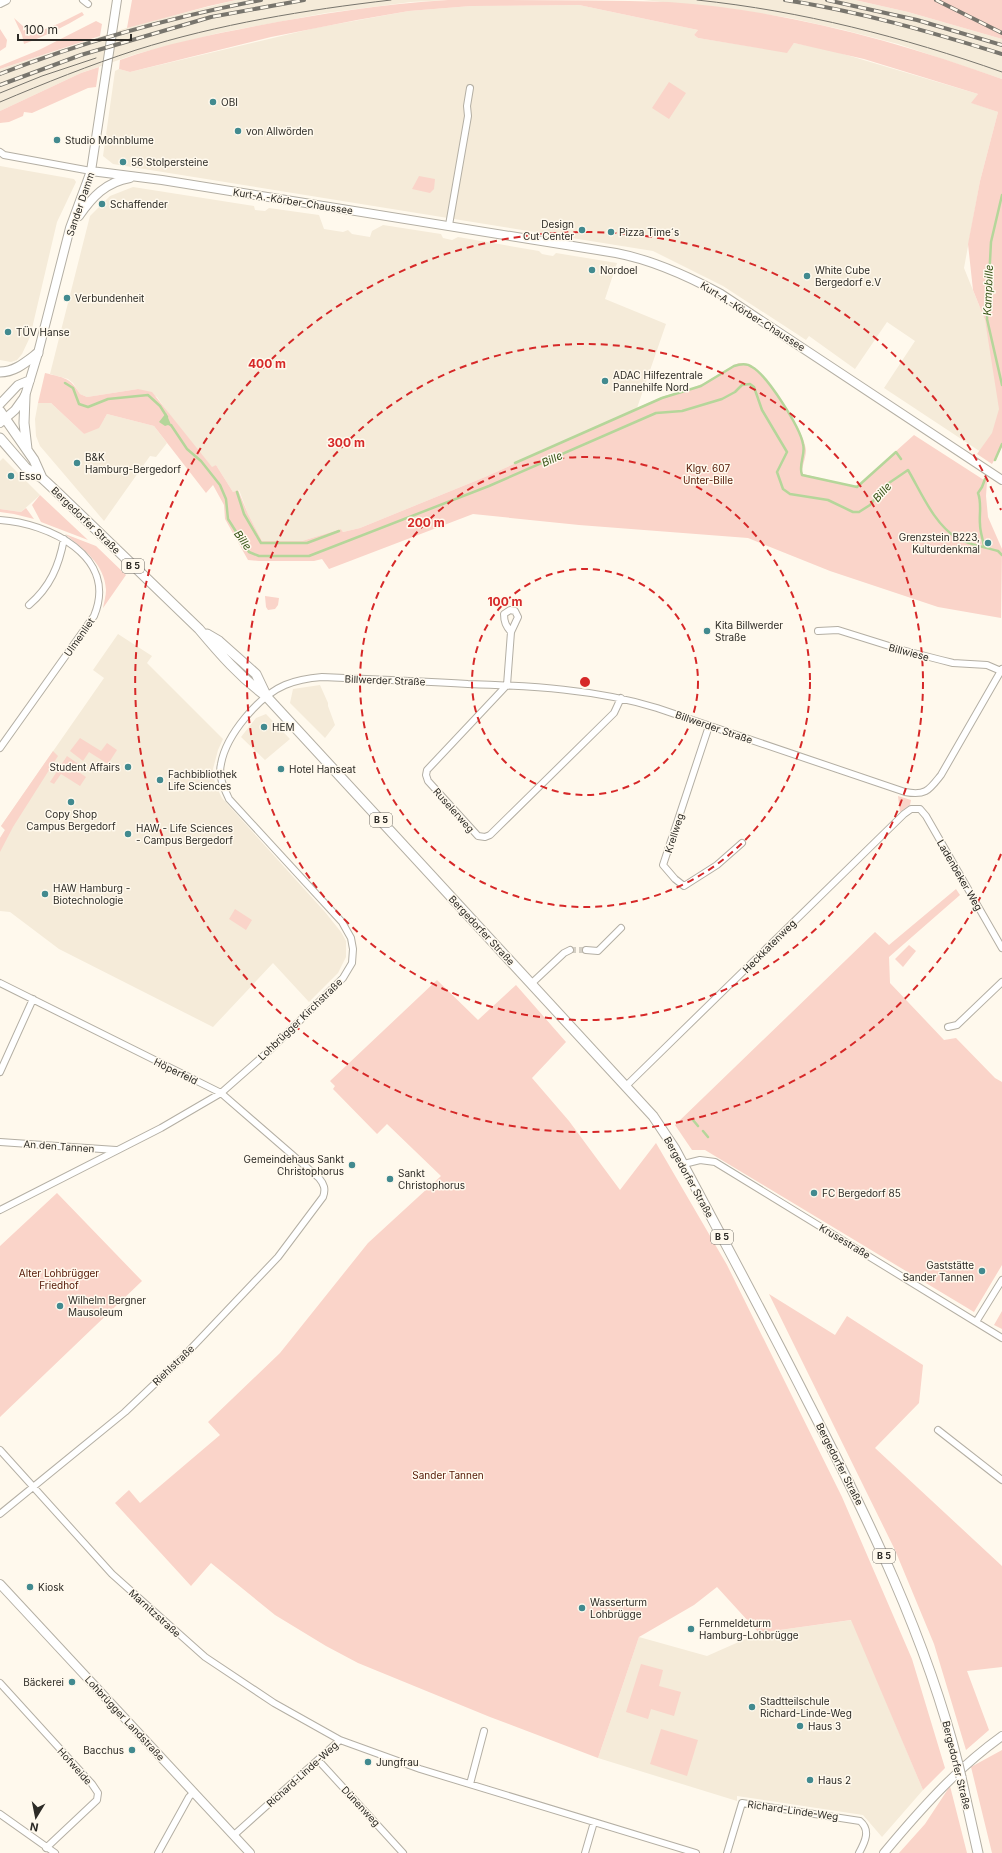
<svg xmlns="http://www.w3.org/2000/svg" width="1002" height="1853" font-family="Inter,sans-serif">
<rect width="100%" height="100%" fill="#fff9ed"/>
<path fill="#f5ebd9" d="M 236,0 L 448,0 L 411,2 L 326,13 L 219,33 L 136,54 L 81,73 L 0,111 L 0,69 L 142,23 Z
M 643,0 L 855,0 L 908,12 L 1002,39 L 1002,79 L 898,44 L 844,30 L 790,18 L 732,9 Z
M 579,5 L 698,30 L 694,35 L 698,38 L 787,52 L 794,43 L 830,50 L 978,94 L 972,103 L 998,112 L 980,181 L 964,268 L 985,320 L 1002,405 L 993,460 L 884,388 L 915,341 L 887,322 L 855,369 L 809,336 L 806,340 L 723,286 L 653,251 L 113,164 L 103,156 L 115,71 L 119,69 L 130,72 L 315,28 L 409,11 L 471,6 Z
M 0,166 L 74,179 L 76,182 L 57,222 L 30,337 L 22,354 L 17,360 L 11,362 L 0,360 Z
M 133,187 L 254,206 L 255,210 L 265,211 L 269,208 L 319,215 L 324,229 L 343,232 L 348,230 L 352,234 L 370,237 L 372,231 L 383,225 L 441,234 L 443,238 L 452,240 L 458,237 L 539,251 L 542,254 L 547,255 L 553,256 L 556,253 L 617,263 L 605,299 L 666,324 L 637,408 L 485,477 L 360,528 L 343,532 L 341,529 L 302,541 L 262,541 L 248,514 L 239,490 L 233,492 L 216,465 L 212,468 L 183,434 L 157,397 L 138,389 L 87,397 L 80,394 L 73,383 L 68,379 L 50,374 L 90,216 L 110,196 Z
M 38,403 L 51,403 L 84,434 L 104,419 L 107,414 L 154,426 L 167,443 L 156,457 L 150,456 L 104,521 L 40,446 L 36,436 L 35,419 Z
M 3,458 L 40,495 L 21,512 L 0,509 L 0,461 Z
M 118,634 L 152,656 L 147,663 L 223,739 L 218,750 L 213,769 L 215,784 L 222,798 L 325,912 L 341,932 L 346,941 L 346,957 L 338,973 L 309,1002 L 273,963 L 213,1027 L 59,949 L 10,912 L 0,911 L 0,838 L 5,830 L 1,826 L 104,678 L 93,670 Z
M 320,685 L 328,703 L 328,706 L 335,725 L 325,738 L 290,703 L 293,689 Z
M 266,714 L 290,739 L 265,760 L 241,737 L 256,718 Z
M 852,1620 L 923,1790 L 882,1837 L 863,1815 L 737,1796 L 737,1801 L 598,1758 L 639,1637 L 707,1656 L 759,1633 Z"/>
<path fill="#fad4c9" d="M 132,0 L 236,0 L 209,6 L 127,28 Z
M 448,0 C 521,0 596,0 669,2 C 784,10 894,40 1002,79 L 1002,447 L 992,464 L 977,454 L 992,433 L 999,409 L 985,320 L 973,290 L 968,244 L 980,181 L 998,112 L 971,103 L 978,94 L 864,59 L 794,43 L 787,53 L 698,38 L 694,35 L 698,30 L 579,5 L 471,6 L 409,11 L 357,20 L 271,37 L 130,72 L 119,69 L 120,60 C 164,44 210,35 256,26 C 319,14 383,4 448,0 Z
M 855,0 L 1002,0 L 1002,39 L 908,12 Z
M 82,12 L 84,15 C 64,27 45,36 24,44 L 22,35 L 14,18 L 24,27 L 28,36 L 60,23 Z
M 96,21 L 102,24 L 100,36 L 0,69 L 0,66 L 39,50 Z
M 0,29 L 7,40 L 6,47 L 0,51 Z
M 99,67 L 96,87 L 88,88 L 32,113 L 24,112 L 23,116 L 9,122 L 0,123 L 0,111 L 81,73 Z
M 669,82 L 686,93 L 669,119 L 652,108 Z
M 419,176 L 435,179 L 434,189 L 430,193 L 412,189 Z
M 739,363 C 745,363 750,364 754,367 C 768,377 805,432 806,450 C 806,456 803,464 802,471 L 803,474 L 853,486 L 858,485 L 914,435 L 987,482 L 986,496 L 988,517 L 1002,549 L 1001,618 L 938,607 L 830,571 L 748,538 L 579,525 L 473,514 L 329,569 L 322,559 L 314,561 L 259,561 L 248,560 L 225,519 L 224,505 L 213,485 L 206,493 L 154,426 L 107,414 L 99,428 L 84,434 L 51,403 L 38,403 L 45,373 C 64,378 70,377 80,394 L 87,397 L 138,389 L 152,392 L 212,467 L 216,465 L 233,492 L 238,490 L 248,514 L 262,541 L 302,541 L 341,529 L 343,532 L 360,528 L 485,477 L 637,408 L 664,396 L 688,390 L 704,383 L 734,365 Z
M 40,495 L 88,540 L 41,522 L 32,505 Z
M 26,508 L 34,519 L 14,514 L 0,512 L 0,509 L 21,512 Z
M 65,534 L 96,546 L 126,575 L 103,608 C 104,602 106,596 106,590 C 105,564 83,549 65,534 Z
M 265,596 L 279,598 L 278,605 L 275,609 L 268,610 L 266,607 Z
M 80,738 L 101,751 L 107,743 L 117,750 L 108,764 L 89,752 L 83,761 L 70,751 Z
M 53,751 L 58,756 L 13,827 L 0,852 L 0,838 L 5,830 L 1,826 Z
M 67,756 L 80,765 L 77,771 L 86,777 L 80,786 L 61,774 L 54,784 L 50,782 Z
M 898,796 L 911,800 L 910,805 L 900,812 Z
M 956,889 L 960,895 L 889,957 L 890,983 L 944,1040 L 956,1038 L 995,1078 L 1002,1082 L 1002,1265 L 974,1312 L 705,1150 L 692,1150 L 675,1125 L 875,932 L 889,945 Z
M 235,909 L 252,920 L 246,930 L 229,919 Z
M 909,945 L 916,951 L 903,967 L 895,959 Z
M 437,980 L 478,1020 L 516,985 L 566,1042 L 532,1078 L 569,1121 L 620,1190 L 656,1143 L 727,1265 L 842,1497 L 912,1659 L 945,1768 L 923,1790 L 851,1620 L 759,1633 L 717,1587 L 694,1605 L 639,1637 L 598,1758 L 490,1717 L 358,1663 L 326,1646 L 275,1615 L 211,1563 L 191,1586 L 115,1503 L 129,1490 L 140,1503 L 220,1435 L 208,1422 L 280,1353 L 368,1243 L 441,1176 L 387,1124 L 377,1134 L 333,1089 L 335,1086 L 330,1081 Z
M 57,1193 L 142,1281 L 0,1417 L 0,1246 Z
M 769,1294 L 835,1335 L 847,1316 L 923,1365 L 919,1403 L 875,1448 L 1002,1566 L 1002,1667 L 967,1671 L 989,1730 L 966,1750 L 934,1644 L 895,1550 Z
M 1002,1311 L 1002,1329 L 994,1325 Z
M 641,1664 L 663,1670 L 659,1686 L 681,1692 L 674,1716 L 651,1709 L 648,1719 L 626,1712 Z
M 661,1729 L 698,1740 L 687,1776 L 650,1764 Z
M 1002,1750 L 1002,1853 L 992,1853 L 971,1767 Z
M 950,1786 L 967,1853 L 899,1853 L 925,1824 Z"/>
<path fill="#b5d69a" d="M 166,413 L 172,427 L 168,425 L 165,426 L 159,422 Z"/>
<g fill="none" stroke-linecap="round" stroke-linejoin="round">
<path stroke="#b5d69a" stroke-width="2.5" d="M 1002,195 L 991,242 L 987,319 L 1002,385
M 65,383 L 73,388 L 79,404 L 88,407 L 108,399 L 148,395 L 160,406 L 167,417
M 171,425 L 187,449 L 201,461 L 220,485 L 226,499 L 228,519 L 249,552 L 259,556 L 309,556 L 489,486 L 656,413 L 682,411 L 722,399 L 735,392 L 742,385 L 750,384 L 754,387 L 762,410 L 787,452 L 777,472 L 783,489 L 790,494 L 828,500 L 853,512 L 859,512 L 870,505 L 886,485 L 908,470 C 921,492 934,524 957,538 C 969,545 985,547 998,551 L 1002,555
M 995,460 L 1002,444
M 515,463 L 662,398 L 701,386 L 734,366 C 740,364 747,363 752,367 C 767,375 800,427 803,444 C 806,454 798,465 802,475 L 857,487 L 896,452 L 901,459
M 237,492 L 244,514 L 261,543 L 307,543 L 339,531
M 984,547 C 983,539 980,532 980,524 C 979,515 982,503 978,493 L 982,487 L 985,479
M 693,1120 L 698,1126
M 703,1131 L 708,1137"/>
<path stroke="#d5d0c5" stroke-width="6" stroke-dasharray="6 3" stroke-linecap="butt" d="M 570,950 L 586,950"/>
<defs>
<path id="street" d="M 83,0 L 88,4
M 0,152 L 4,155 L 91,171
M 449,225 L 468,116 L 467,106 L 470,88
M 0,520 C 48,523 119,556 94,616 L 0,748
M 29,605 C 50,587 59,566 64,539
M 818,631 L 838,630 L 902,650 L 941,660 L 953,663 L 987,665 L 1001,671
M 511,632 C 506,626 504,622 504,614 L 510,610 L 515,611 L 518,617 L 511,632 L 507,685 L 427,770 L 426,775 L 428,781 L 478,836 L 485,837 L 490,835 L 614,713 L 621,698
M 709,726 L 663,865 L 675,879 L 684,886 L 717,865 L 742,843
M 586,950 L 598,951 L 621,928
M 0,983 L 221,1093 L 319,1178 C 324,1184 326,1189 323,1197 L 278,1257 L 183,1357 L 125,1412 L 0,1514
M 532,983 L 564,953 L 570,950
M 948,1027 L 957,1025 L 1002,982
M 0,1072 L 33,999
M 626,1086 L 904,814 L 911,809 L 920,809 L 926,816 L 1002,948
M 0,1142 L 116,1150
M 684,1164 L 700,1160 L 715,1162 L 1002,1338
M 0,1210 L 161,1128 L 221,1093 L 270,1050 L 343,978 L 352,963 L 353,949 L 351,938 L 342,922 L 229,799 C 224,788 218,776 221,764 C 226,735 259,696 285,685 C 297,680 309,678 322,677 C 370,679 419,681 468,684 C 531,686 596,689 657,708 L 905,792 C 926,796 929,790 941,775 L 1002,669
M 976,1322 L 1002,1280
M 938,1430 L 1002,1480
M 0,1450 L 112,1574 L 205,1657 L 274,1703 L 340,1740
M 0,1683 L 92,1784 L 98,1793 L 97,1800 L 46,1848
M 318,1760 L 403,1853
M 470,1784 L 484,1731
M 0,1814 L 55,1853
M 234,1835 L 340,1740 L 420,1769 L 696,1853
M 158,1853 L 189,1797 L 194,1792
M 585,1853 L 594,1822
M 727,1853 L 742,1803 L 860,1821 C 871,1830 865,1842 859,1853"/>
<path id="secondary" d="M 0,3 L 6,0
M 91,171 L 162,180 L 616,253 C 653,260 688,276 721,294 L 1002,480
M 79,216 C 92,197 106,182 130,178
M 0,404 L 18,385 L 30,380
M 0,423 L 15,410 L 25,396 L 38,353 L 70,228 L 91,171 L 117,0
M 0,1584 L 250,1853
M 884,1853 C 919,1811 957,1768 1002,1736"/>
<path id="primary" d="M 0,372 C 15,372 26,362 38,353
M 25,396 L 24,423 L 27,449
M 0,411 L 34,460 L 42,478
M 0,438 L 26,468 L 42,478 L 57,492 L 199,629 C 220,654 240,677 266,696 L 653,1116 L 675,1149 C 720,1233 765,1317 808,1402 C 868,1518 926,1637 958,1764
M 207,634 L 219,641 L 256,674 L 266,695
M 961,1777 L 978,1853"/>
</defs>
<use href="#street" stroke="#b4afa4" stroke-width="8"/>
<use href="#secondary" stroke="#b4afa4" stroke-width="10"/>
<use href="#primary" stroke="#b4afa4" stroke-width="11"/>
<use href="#street" stroke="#fff" stroke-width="6"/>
<use href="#secondary" stroke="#fff" stroke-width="8"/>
<use href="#primary" stroke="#fff" stroke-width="9"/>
<path stroke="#78756d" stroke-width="1" d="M 697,0 C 802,11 903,37 1002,72
M 0,93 L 42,76 L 96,58
M 0,102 C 45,83 90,65 136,50 C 219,24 305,10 391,0"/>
<defs>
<path id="rail" d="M 785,0 C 858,11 931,32 1002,54
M 827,0 L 917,20 L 1002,45
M 936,0 L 1002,33
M 0,74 C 85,41 172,17 261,0
M 0,85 L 81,55 L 211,17 L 304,0"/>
</defs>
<use href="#rail" stroke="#78756d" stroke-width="4"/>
<use href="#rail" stroke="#fff9ed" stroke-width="2.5" stroke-dasharray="8" stroke-linecap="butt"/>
<defs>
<path id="primary-bridge" d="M 958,1764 L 961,1777"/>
</defs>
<use href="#primary-bridge" stroke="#b4afa4" stroke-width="11" stroke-linecap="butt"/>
<use href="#primary-bridge" stroke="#fff" stroke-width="9"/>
</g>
<g fill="none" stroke="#d62828" stroke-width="2" stroke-dasharray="7 5">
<circle cx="585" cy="682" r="113"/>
<circle cx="585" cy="682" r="225"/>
<circle cx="585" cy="682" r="338"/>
<path d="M1001 854A450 450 0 1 1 1001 510"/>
</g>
<g fill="#428a8f" stroke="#fff9ed" stroke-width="1.5">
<circle cx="213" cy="102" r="4"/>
<circle cx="238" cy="131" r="4"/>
<circle cx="57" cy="140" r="4"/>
<circle cx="123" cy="162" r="4"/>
<circle cx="102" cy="204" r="4"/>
<circle cx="582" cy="230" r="4"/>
<circle cx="611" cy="232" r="4"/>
<circle cx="592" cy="270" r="4"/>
<circle cx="807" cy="276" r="4"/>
<circle cx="67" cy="298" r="4"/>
<circle cx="8" cy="332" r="4"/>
<circle cx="605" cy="381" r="4"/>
<circle cx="77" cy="463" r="4"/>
<circle cx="11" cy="476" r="4"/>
<circle cx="988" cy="543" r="4"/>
<circle cx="707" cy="631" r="4"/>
<circle cx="264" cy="727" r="4"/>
<circle cx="128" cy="767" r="4"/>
<circle cx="281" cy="769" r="4"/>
<circle cx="160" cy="780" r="4"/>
<circle cx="71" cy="802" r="4"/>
<circle cx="128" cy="834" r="4"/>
<circle cx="45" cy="894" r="4"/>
<circle cx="352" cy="1165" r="4"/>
<circle cx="390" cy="1179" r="4"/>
<circle cx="814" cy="1193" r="4"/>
<circle cx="982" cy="1271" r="4"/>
<circle cx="60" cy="1306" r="4"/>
<circle cx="30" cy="1587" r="4"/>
<circle cx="582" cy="1608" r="4"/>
<circle cx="691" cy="1629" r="4"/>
<circle cx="72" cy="1682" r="4"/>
<circle cx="752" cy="1707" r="4"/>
<circle cx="800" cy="1726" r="4"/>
<circle cx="132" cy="1750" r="4"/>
<circle cx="368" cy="1762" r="4"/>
<circle cx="810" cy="1780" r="4"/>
</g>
<g text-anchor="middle" stroke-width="3" stroke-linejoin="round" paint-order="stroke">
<g fill="#fff9ed" stroke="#6c6962" stroke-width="1">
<rect x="122" y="559" width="22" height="14" rx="3"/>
<rect x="370" y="813" width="22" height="14" rx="3"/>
<rect x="711" y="1230" width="22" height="14" rx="3"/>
<rect x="873" y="1549" width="22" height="14" rx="3"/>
</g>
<g font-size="9" font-weight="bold" fill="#2d2b26">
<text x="133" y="569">B 5</text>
<text x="381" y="823">B 5</text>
<text x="722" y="1240">B 5</text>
<text x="884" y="1559">B 5</text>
</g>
<g font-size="10" fill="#2d2b26" stroke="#fff9ed" text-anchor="start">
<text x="221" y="106">OBI</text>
<text x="246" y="135">von Allwörden</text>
<text x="65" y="144">Studio Mohnblume</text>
<text x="131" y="166">56 Stolpersteine</text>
<text x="110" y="208">Schaffender</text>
<text x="574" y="228" text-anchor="end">Design<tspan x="574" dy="12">Cut Center</tspan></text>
<text x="619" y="236">Pizza Time´s</text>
<text x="600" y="274">Nordoel</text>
<text x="815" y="274">White Cube<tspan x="815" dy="12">Bergedorf e.V</tspan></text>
<text x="75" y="302">Verbundenheit</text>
<text x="16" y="336">TÜV Hanse</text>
<text x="613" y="379">ADAC Hilfezentrale<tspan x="613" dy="12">Pannehilfe Nord</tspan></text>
<text x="85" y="461">B&amp;K<tspan x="85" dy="12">Hamburg-Bergedorf</tspan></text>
<text x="19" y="480">Esso</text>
<text x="980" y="541" text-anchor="end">Grenzstein B223,<tspan x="980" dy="12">Kulturdenkmal</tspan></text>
<text x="715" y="629">Kita Billwerder<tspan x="715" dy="12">Straße</tspan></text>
<text x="272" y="731">HEM</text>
<text x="120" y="771" text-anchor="end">Student Affairs</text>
<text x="289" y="773">Hotel Hanseat</text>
<text x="168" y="778">Fachbibliothek<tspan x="168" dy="12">Life Sciences</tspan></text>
<text x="71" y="818" text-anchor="middle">Copy Shop<tspan x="71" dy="12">Campus Bergedorf</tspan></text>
<text x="136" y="832">HAW - Life Sciences<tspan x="136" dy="12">- Campus Bergedorf</tspan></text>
<text x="53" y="892">HAW Hamburg -<tspan x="53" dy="12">Biotechnologie</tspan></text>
<text x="344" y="1163" text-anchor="end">Gemeindehaus Sankt<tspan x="344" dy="12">Christophorus</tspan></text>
<text x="398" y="1177">Sankt<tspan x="398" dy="12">Christophorus</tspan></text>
<text x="822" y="1197">FC Bergedorf 85</text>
<text x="974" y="1269" text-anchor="end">Gaststätte<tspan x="974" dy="12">Sander Tannen</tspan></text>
<text x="68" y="1304">Wilhelm Bergner<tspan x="68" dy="12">Mausoleum</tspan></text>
<text x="38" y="1591">Kiosk</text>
<text x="590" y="1606">Wasserturm<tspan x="590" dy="12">Lohbrügge</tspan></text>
<text x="699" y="1627">Fernmeldeturm<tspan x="699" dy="12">Hamburg-Lohbrügge</tspan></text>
<text x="64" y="1686" text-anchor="end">Bäckerei</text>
<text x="760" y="1705">Stadtteilschule<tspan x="760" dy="12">Richard-Linde-Weg</tspan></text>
<text x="808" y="1730">Haus 3</text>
<text x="124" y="1754" text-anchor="end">Bacchus</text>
<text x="376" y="1766">Jungfrau</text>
<text x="818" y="1784">Haus 2</text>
</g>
<g font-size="10" fill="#2d2b26" stroke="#fff9ed">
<text transform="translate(293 201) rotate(9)" y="4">Kurt-A.-Körber-Chaussee</text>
<text transform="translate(80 204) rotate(-71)" y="4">Sander Damm</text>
<text transform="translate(753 316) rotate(32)" y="4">Kurt-A.-Körber-Chaussee</text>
<text transform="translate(86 520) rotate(44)" y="4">Bergedorfer Straße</text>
<text transform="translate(79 637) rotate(-55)" y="4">Ulmenliet</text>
<text transform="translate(909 652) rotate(15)" y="4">Billwiese</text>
<text transform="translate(385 680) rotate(2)" y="4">Billwerder Straße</text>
<text transform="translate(714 727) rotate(19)" y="4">Billwerder Straße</text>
<text transform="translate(454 810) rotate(48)" y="4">Ruselerweg</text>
<text transform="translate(674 833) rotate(-72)" y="4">Krellweg</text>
<text transform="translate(960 875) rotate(60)" y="4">Ladenbeker Weg</text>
<text transform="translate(482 930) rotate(47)" y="4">Bergedorfer Straße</text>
<text transform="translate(769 946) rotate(-45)" y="4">Heckkatenweg</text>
<text transform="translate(300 1019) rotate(-44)" y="4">Lohbrügger Kirchstraße</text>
<text transform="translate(176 1071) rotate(26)" y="4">Höperfeld</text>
<text transform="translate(59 1146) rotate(4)" y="4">An den Tannen</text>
<text transform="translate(689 1177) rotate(61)" y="4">Bergedorfer Straße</text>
<text transform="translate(845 1241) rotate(31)" y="4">Krusestraße</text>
<text transform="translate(173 1365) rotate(-44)" y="4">Riehlstraße</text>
<text transform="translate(840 1464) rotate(63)" y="4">Bergedorfer Straße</text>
<text transform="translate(155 1613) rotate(42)" y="4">Marnitzstraße</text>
<text transform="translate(125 1718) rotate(47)" y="4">Lohbrügger Landstraße</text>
<text transform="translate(957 1765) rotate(76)" y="4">Bergedorfer Straße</text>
<text transform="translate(75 1766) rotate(48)" y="4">Hofweide</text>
<text transform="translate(302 1774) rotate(-42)" y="4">Richard-Linde-Weg</text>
<text transform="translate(361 1806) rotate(47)" y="4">Dünenweg</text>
<text transform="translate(793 1810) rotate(8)" y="4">Richard-Linde-Weg</text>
</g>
<g font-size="10" fill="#521602" stroke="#fff9ed">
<text x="708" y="472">Klgv. 607<tspan x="708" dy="12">Unter-Bille</tspan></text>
<text x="59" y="1277">Alter Lohbrügger<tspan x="59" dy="12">Friedhof</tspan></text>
<text x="448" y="1479">Sander Tannen</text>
</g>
<g font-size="11" font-style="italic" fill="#375417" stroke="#fff9ed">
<text transform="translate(988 290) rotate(-88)" y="4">Kampbille</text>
<text transform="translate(552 459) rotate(-24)" y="4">Bille</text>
<text transform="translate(882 492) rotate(-48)" y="4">Bille</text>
<text transform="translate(243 540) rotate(54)" y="4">Bille</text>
</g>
</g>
<circle cx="585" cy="682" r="6" fill="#d62828" stroke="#fff9ed" stroke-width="2"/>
<g font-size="12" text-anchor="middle" font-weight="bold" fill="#d62828" stroke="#fff9ed" stroke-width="3" stroke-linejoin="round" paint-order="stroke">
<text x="267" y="368">400 m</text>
<text x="346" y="447">300 m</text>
<text x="426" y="527">200 m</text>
<text x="505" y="606">100 m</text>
</g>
<g transform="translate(36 1817) rotate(190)" stroke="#fff9ed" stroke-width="3" paint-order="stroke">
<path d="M0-3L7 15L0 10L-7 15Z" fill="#2d2b26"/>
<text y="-6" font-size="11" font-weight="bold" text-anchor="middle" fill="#2d2b26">N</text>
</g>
<path d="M18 34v6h113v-6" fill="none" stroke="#2d2b26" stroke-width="2"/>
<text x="24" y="34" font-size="12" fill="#2d2b26" stroke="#fff9ed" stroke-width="3" paint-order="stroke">100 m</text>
</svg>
